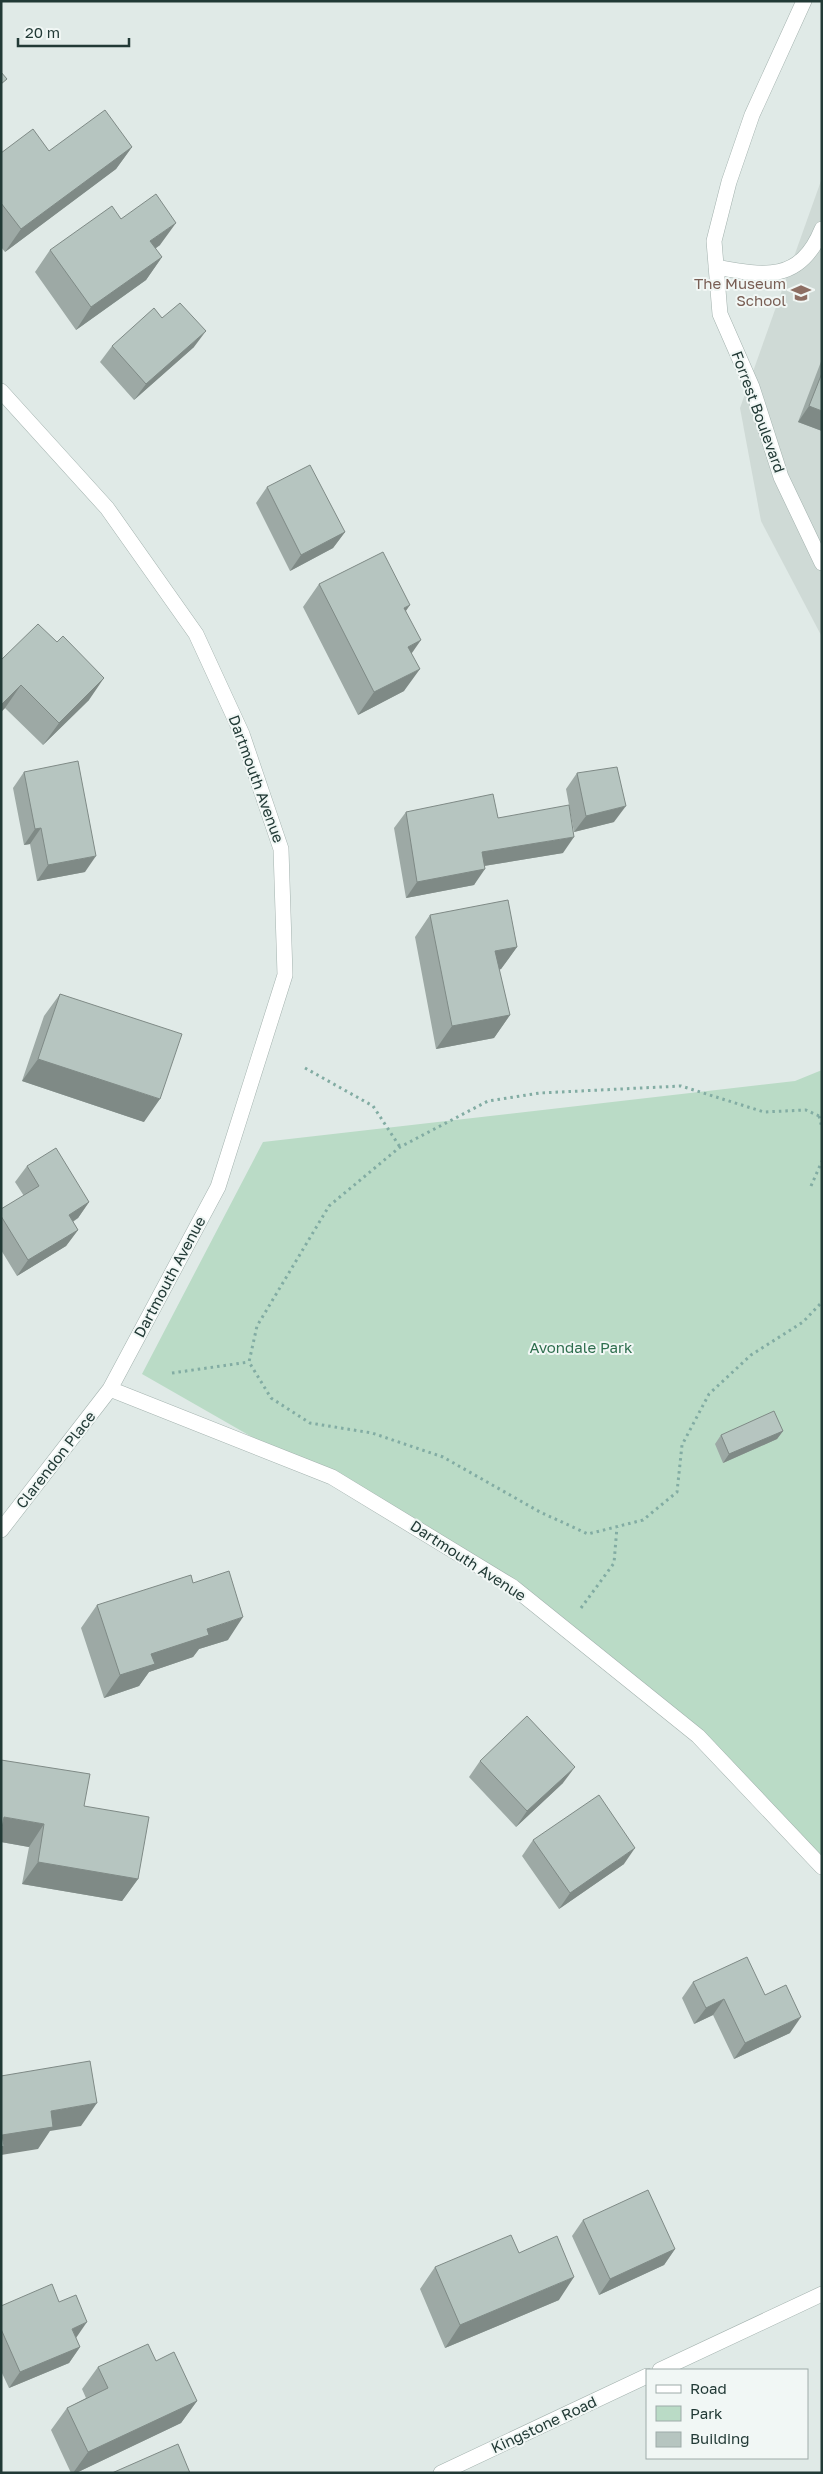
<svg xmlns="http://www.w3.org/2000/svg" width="823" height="2474" font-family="'Golos Text',sans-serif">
<rect width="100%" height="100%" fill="#e0eae7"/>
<path fill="#cfdad6" d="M 822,178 L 822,637 L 761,521 L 740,408 Z"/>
<path fill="#badbc6" d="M 822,1070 L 822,1861 L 544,1604 L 142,1374 L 263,1142 L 795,1081 Z"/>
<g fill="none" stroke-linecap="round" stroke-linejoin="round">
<defs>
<path id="minor" d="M 804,1 L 752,115 L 729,182 L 714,241 L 720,314 L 752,387 L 781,477 L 822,563
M 716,267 C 764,276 800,283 822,229
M 1,391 L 107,508 L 196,634 L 242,734 L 281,849 L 285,975 L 218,1187 L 110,1389 L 1,1530
M 110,1389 L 332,1477 L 513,1587 L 698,1736 L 822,1867
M 660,2370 L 822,2294
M 441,2473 L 647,2376"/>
</defs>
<use href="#minor" stroke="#a3b2ae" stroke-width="16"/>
<path stroke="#82aca3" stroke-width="3" stroke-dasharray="2.5 4" stroke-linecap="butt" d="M 305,1068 L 373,1106 L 400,1147
M 819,1116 L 806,1110 L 764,1112 L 681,1086 L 540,1093 L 488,1101 L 400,1147 L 329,1206 L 257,1326 L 249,1362 L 271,1398 L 310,1423 L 372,1433 L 443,1457 L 540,1512 L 588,1534 L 643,1520 L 677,1492 L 682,1445 L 709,1394 L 751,1355 L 803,1322 L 822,1302
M 819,1116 L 822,1128
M 811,1186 L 822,1161
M 172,1373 L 249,1362
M 581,1608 L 614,1563 L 617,1527"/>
<use href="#minor" stroke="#fff" stroke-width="15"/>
</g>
<path fill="#9da9a5" d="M 132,147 L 116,169 L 5,252 L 1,247 L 1,153 Z
M 121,219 L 160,245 L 155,249 L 162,257 L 146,280 L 76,330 L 35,272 L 50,250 Z
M 162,318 L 194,347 L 134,400 L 100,362 L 112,346 Z
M 822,359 L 822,431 L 798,422 Z
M 267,487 L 345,532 L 333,548 L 290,571 L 256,503 Z
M 319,584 L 406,611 L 412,654 L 404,691 L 358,715 L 303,607 Z
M 1,660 L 89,700 L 43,745 L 5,708 L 1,712 Z
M 24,772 L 85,872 L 37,881 L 30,844 L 24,845 L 13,788 Z
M 577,773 L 614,822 L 574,832 L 566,789 Z
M 406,812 L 498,818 L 563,853 L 484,866 L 474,885 L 406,898 L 394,828 Z
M 430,915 L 517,947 L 501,969 L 499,970 L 510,1015 L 494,1038 L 436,1049 L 415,937 Z
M 60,994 L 144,1122 L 22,1081 L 44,1016 Z
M 27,1166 L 89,1202 L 78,1218 L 73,1222 L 78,1230 L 66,1246 L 17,1276 L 1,1250 L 1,1209 L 24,1196 L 15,1182 Z
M 783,1431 L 777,1439 L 723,1463 L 715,1444 L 721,1435 Z
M 193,1583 L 228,1640 L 199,1649 L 193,1657 L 149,1672 L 139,1686 L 104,1698 L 81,1628 L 97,1605 Z
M 480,1761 L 563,1783 L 516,1827 L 469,1777 Z
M 84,1806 L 138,1879 L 122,1901 L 22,1884 L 29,1847 L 1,1842 Z
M 533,1840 L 624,1864 L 559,1909 L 522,1856 Z
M 693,1982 L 765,1995 L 790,2033 L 734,2059 L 713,2015 L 694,2024 L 682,1998 Z
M 583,2220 L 675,2249 L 664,2265 L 599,2295 L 572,2236 Z
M 435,2267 L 559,2300 L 445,2348 L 420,2289 Z
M 59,2302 L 80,2347 L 69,2363 L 9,2388 L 1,2371 L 1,2306 Z
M 156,2361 L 197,2401 L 181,2423 L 76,2473 L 71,2473 L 51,2430 L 67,2408 L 86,2398 L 82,2389 L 98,2367 Z"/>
<path fill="#7f8a86" d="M 132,147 L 116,169 L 5,252 L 21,229 Z
M 176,223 L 160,245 L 134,263 L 150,241 Z
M 162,257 L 146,280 L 76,330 L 91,307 Z
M 206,331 L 194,347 L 134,400 L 146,384 Z
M 809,406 L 822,411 L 822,431 L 798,422 Z
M 345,532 L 333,548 L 290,571 L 301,555 Z
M 410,605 L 395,627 L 404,608 Z
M 421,640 L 405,663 L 408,647 Z
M 420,669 L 404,691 L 358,715 L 374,692 Z
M 104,678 L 89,700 L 43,745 L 59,723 Z
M 21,685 L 5,708 L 1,712 L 1,705 Z
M 626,806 L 614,822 L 574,832 L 586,816 Z
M 41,828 L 30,844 L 24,845 L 35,829 Z
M 574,837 L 563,853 L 471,868 L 482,852 Z
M 96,856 L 85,872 L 37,881 L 48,865 Z
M 485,869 L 474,885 L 406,898 L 417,882 Z
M 517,947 L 501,969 L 480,974 L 495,951 Z
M 510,1015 L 494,1038 L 436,1049 L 452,1026 Z
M 38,1059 L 160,1099 L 144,1122 L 22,1081 Z
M 89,1202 L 78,1218 L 57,1231 L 69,1215 Z
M 78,1230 L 66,1246 L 17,1276 L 28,1260 Z
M 783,1431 L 777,1439 L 723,1463 L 729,1454 Z
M 243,1617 L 228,1640 L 199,1649 L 193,1657 L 149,1672 L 139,1686 L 104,1698 L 120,1675 L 151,1654 L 207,1629 Z
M 575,1767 L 563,1783 L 516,1827 L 527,1811 Z
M 4,1817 L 44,1824 L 29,1847 L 1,1842 L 1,1821 Z
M 635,1848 L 624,1864 L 559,1909 L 570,1893 Z
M 38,1862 L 138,1879 L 122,1901 L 22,1884 Z
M 724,1999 L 713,2015 L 694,2024 L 706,2008 Z
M 801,2017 L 790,2033 L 734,2059 L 745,2043 Z
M 97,2103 L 81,2126 L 50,2131 L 38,2149 L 1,2155 L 1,2136 L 2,2135 L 51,2111 Z
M 675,2249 L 664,2265 L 599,2295 L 610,2279 Z
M 574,2277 L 559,2300 L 445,2348 L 460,2325 Z
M 87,2322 L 76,2338 L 72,2329 Z
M 80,2347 L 69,2363 L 9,2388 L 20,2372 Z
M 197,2401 L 181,2423 L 76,2473 L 73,2473 L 88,2452 Z"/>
<path fill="#b6c5c0" stroke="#7f8a86" d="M 1,72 L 7,79 L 1,84 Z
M 105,110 L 132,147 L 21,229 L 1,203 L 1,153 L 33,129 L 49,151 Z
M 156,194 L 176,223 L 150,241 L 162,257 L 91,307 L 50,250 L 112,206 L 121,219 Z
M 180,303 L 206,331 L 146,384 L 112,346 L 154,308 L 162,318 Z
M 822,373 L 822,411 L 809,406 Z
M 310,465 L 345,532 L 301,555 L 267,487 Z
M 383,552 L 410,605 L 404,608 L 421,640 L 408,647 L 420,669 L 374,692 L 319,584 Z
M 38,624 L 57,642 L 63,636 L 104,678 L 59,723 L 21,685 L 1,705 L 1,660 Z
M 78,761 L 96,856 L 48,865 L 41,828 L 35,829 L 24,772 Z
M 617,767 L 626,806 L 586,816 L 577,773 Z
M 493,794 L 498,818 L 569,805 L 574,837 L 482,852 L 485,869 L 417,882 L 406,812 Z
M 508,900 L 517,947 L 495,951 L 510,1015 L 452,1026 L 430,915 Z
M 60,994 L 182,1034 L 160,1099 L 38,1059 Z
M 56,1148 L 89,1202 L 69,1215 L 78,1230 L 28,1260 L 1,1216 L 1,1209 L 39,1186 L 27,1166 Z
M 774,1411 L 783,1431 L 729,1454 L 721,1435 Z
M 229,1571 L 243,1617 L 207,1629 L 209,1635 L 151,1654 L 155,1664 L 120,1675 L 97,1605 L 191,1575 L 193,1583 Z
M 527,1716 L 575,1767 L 527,1811 L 480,1761 Z
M 1,1760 L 90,1774 L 84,1806 L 149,1817 L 138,1879 L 38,1862 L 44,1824 L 4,1817 L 1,1834 Z
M 599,1795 L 635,1848 L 570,1893 L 533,1840 Z
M 747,1957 L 765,1995 L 786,1985 L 801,2017 L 745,2043 L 724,1999 L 706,2008 L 693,1982 Z
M 90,2061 L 97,2103 L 51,2111 L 53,2127 L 2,2135 L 4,2146 L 1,2147 L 1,2076 Z
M 648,2190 L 675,2249 L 610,2279 L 583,2220 Z
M 511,2235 L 519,2253 L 557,2236 L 574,2277 L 460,2325 L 435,2267 Z
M 52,2284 L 59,2302 L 76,2295 L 87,2322 L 72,2329 L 80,2347 L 20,2372 L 1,2329 L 1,2306 Z
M 148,2344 L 156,2361 L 174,2352 L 197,2401 L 88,2452 L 67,2408 L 108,2388 L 98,2367 Z
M 178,2444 L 190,2473 L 112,2473 Z"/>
<defs>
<symbol id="school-bare" viewBox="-9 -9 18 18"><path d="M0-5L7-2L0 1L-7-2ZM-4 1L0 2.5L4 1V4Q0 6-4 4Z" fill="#8d6e63" stroke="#f1f7f5" stroke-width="2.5" paint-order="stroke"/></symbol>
</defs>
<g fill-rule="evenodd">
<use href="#school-bare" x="787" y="279" width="28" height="28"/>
</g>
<g text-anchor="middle" stroke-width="4" stroke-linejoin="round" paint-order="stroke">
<g font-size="15" fill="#785e54" stroke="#f1f7f5" text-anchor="end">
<text x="786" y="289">The Museum<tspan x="786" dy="17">School</tspan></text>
</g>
<g font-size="15" fill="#223a36" stroke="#f1f7f5">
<text transform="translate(758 412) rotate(70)" y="5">Forrest Boulevard</text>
<text transform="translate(256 779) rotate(70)" y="5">Dartmouth Avenue</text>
<text transform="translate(170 1277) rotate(-62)" y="5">Dartmouth Avenue</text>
<text transform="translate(56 1460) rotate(-52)" y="5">Clarendon Place</text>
<text transform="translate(468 1561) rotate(33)" y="5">Dartmouth Avenue</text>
<text transform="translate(544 2425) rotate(-25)" y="5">Kingstone Road</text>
</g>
<g font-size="15" fill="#2e6e4e" stroke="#f1f7f5">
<text x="581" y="1353">Avondale Park</text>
</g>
</g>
<rect width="823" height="2474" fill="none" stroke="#223a36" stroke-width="5"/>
<rect x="646" y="2369" width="162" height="90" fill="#f1f7f5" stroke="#9eaba9"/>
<rect x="656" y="2385" width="25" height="8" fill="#ffffff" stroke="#9eaba9"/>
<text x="690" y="2394" font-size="15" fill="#223a36">Road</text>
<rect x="656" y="2406" width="25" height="15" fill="#badbc6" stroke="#9eaba9"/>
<text x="690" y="2419" font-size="15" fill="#223a36">Park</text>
<rect x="656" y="2432" width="25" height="15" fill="#b6c5c0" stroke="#9eaba9"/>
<text x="690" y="2444" font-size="15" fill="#223a36">Building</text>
<path d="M18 38v8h111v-8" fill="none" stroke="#223a36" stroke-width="2.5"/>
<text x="25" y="38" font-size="15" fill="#223a36" stroke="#f1f7f5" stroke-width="4" paint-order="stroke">20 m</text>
</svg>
